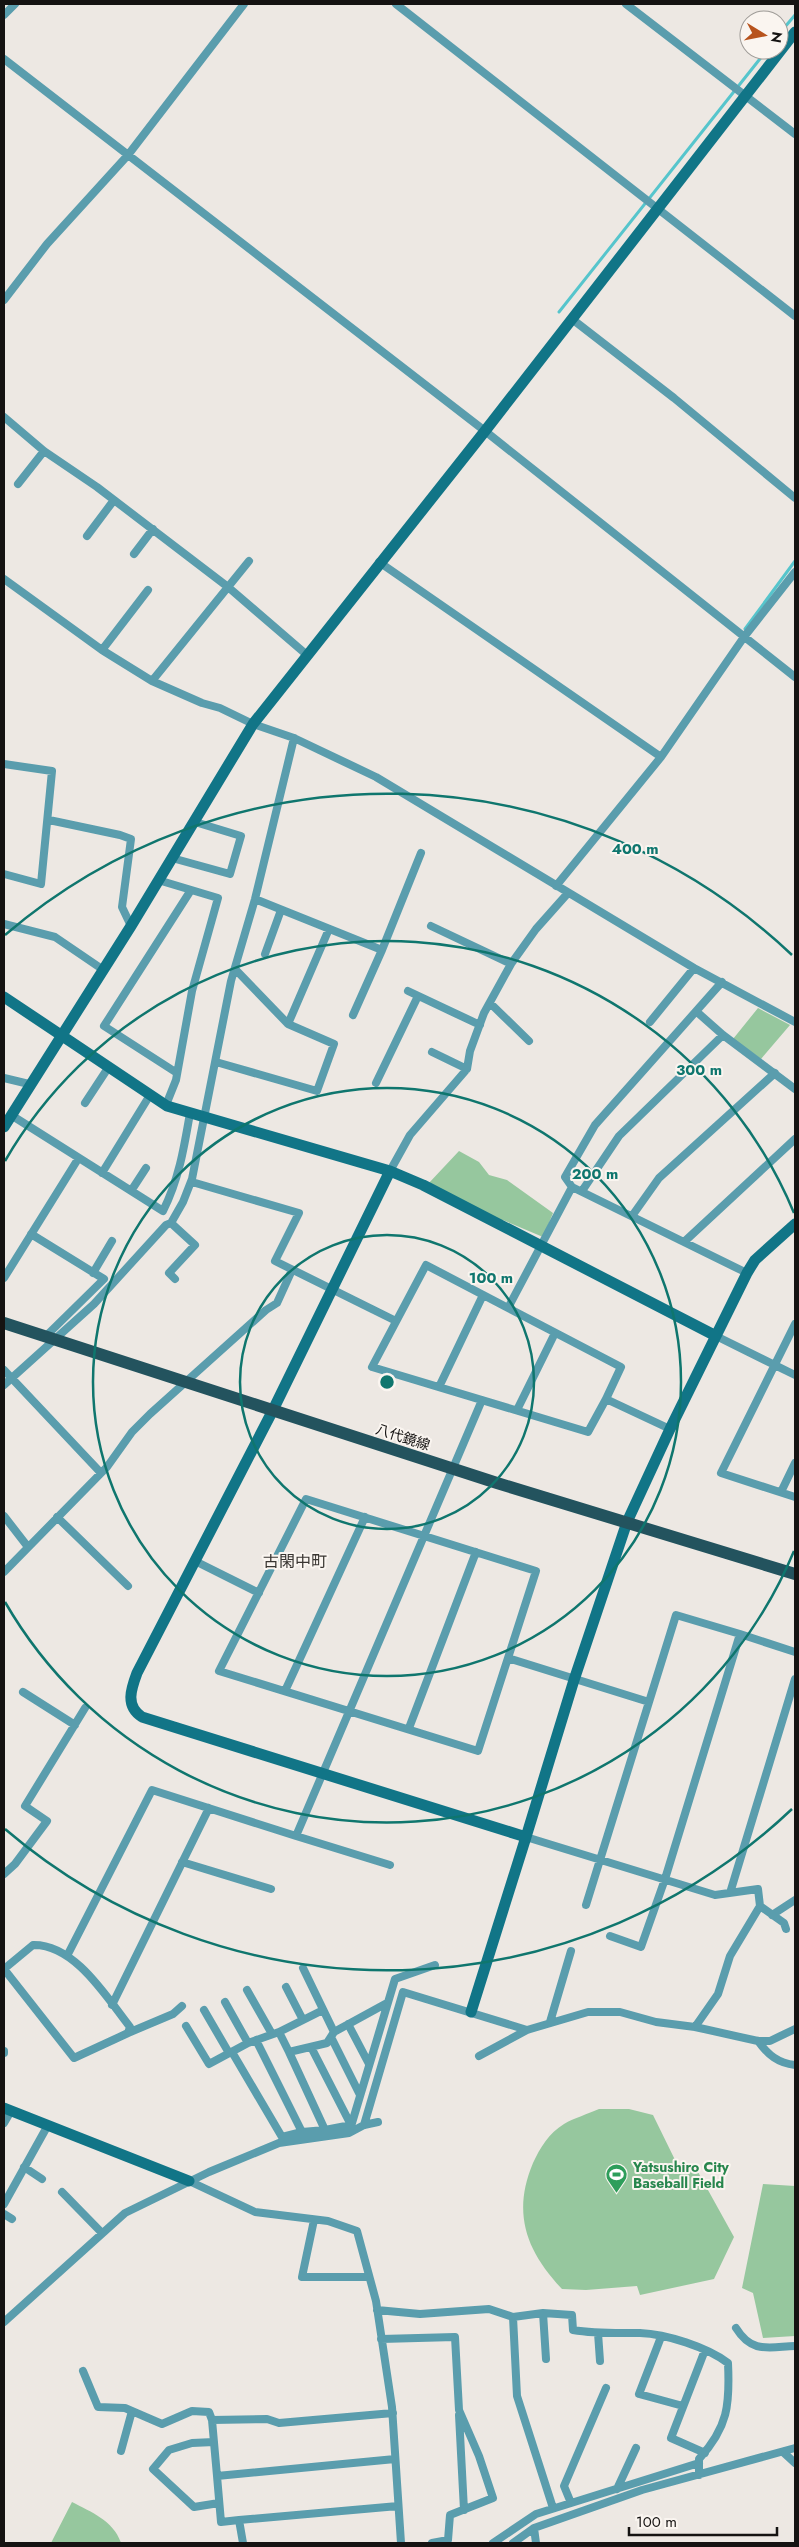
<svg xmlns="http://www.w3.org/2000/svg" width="799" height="2547" font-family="Jost,'Noto Sans JP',sans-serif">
<rect width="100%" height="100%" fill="#ede8e3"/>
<path fill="#96c79e" d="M 758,1008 L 790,1025 L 761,1059 L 733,1039 Z
M 459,1151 L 479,1162 L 489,1175 L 507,1180 L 553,1213 L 543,1237 L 503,1220 L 494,1221 L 428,1184 Z
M 599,2109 L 629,2109 L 653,2115 L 678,2166 L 698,2172 L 734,2237 L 714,2279 L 640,2295 L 637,2286 L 586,2290 L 562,2289 C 526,2251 512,2213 533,2163 C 540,2148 549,2133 564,2124 C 574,2118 588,2114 599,2109 Z
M 763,2184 L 795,2186 L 795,2336 L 763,2338 L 753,2293 L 742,2288 Z
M 72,2502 C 91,2512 114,2521 121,2543 L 51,2543 Z"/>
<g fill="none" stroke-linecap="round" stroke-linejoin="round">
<path stroke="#56c5cc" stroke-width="3" d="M 779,34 L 795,15
M 559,312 L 767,50
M 745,629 L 795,561"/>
<path stroke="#5a9dad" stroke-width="8" d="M 396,4 L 795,316
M 626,4 L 795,134
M 4,15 L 15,4
M 4,59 L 485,431 L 795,677
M 4,300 L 47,244 L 128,155 L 244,4
M 572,319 L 674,398 L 795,498
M 4,417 L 44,451 L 97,487 L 228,587 L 307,655
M 18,484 L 44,451
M 87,536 L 114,500
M 134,554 L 153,529
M 379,562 L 661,757
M 4,579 L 102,650 L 152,681 L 202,703 L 220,708 L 253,724 L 294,738 L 376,777 L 694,968 L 795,1022
M 102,650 L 148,590
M 152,681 L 249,561
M 4,764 L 52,771 L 41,884 L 4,874
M 49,820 L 120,835 L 131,839 L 122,907 L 131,926
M 172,858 L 230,874 L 241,836 L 195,822
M 158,880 L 218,898 L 192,991 L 176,1080 L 166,1105
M 556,886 L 661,757 L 744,637 L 795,572
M 255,899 L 382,950 L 421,853
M 4,924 L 55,937 L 102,969
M 431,926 L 511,964
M 265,954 L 281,910
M 235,969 L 288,1024 L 329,929
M 408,991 L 480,1025
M 490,1003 L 529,1041
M 697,1012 L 723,1035 L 795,1089
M 353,1015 L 382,950
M 650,1022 L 694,968
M 432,1052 L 467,1069
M 216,1062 L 317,1091 L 334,1044 L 288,1024
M 177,1073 L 104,1026 L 191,890
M 4,1078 L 29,1084
M 376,1083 L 418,996
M 85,1103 L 108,1068
M 11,1115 L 163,1211 C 179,1179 184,1148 190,1113
M 390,1171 L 410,1135 L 467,1069 L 470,1051 L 484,1013 L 511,964 L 536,929 L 568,893
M 102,1173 L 150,1095
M 192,1182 L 299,1213 L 275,1261 L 396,1321
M 572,1187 L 565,1177 L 595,1125 L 722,982
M 131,1191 L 146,1168
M 582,1191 L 619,1136 L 723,1035
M 632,1216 L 659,1178 L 775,1073
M 31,1234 L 104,1279 L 46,1336
M 684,1242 L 795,1139
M 93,1273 L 112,1241
M 4,1278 L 78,1159
M 175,1279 L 169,1273 L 195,1245 L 171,1223 L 183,1202 L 192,1179 L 231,981 L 255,899 L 294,738
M 508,1308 L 572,1187 L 747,1273
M 795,1324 L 721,1473 L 795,1497
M 716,1336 L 795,1375
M 4,1370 L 101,1473
M 4,1385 L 94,1304 L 166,1225 L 171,1223
M 439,1387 L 483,1295
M 606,1399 L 621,1367 L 426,1265 L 372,1367 L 588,1432 L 606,1399 L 670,1429
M 517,1410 L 555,1333
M 781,1492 L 795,1463
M 4,1516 L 28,1547
M 57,1517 L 128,1586
M 195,1561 L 259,1593
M 4,1572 L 107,1467 L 132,1432 L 150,1414 L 266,1310 L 277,1303 L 292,1270
M 740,1634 L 795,1652
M 508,1658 L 536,1571 L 306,1499 L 219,1671 L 478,1751 L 508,1658 L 649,1702
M 285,1691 L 365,1517
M 23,1692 L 75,1725
M 409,1728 L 476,1552
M 526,1837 L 715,1895 L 758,1889 L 760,1906 L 784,1923 L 786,1929
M 182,1862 L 271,1889
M 390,1865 L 296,1836 L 482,1400
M 4,1874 L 15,1864 L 47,1821 L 25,1806 L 85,1708
M 730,1893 L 795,1679
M 586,1905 L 676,1615 L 740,1634 L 665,1879 L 641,1947 L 610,1936
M 772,1915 L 795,1900
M 33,1945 C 75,1944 107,1998 130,2027 L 128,2033 L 74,2058 L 4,1969 Z
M 67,1956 L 152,1790 L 296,1836
M 303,1968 L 334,2032 L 387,2003
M 286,1987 L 303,2020
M 247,1990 L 272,2034
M 225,2002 L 248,2043
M 112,2005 L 209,1808
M 204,2010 L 229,2053
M 323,2010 L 279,2032 L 289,2052 L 327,2043 L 334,2032
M 550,2022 L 571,1951
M 348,2024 L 369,2064
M 186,2026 L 209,2064 L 248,2043 L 279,2032
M 695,2027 L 718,1994 L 730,1956 L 760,1906
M 128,2033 L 173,2014 L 182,2006
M 331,2037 L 360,2095
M 256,2040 L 302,2132 L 325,2130
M 758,2041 C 768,2055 778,2063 795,2065
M 4,2051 L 4,2053
M 232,2052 L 282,2137
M 289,2052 L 325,2130 L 351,2125 L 311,2047
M 479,2056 L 527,2030 L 588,2012 L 620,2012 L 656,2022 L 695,2027 L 758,2041 L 770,2041 L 795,2029
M 4,2123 L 11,2111
M 364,2125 L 403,1992 L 527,2030
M 349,2133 L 395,1979 L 435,1965
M 284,2140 L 282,2137 L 302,2132
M 24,2167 L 42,2179
M 189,2181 L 255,2212 L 328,2221 L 357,2231 L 376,2301 L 392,2407 L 401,2543
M 62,2192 L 102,2233
M 4,2204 L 48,2125
M 4,2214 L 12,2219
M 314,2220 L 302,2277 L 369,2277
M 377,2310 L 420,2314 L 489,2309 L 513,2317 L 543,2313 L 572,2315 L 573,2330 C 596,2334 617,2333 640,2333 C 666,2334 707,2347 728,2363 C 730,2405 728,2427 699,2459 L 699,2475
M 543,2313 L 546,2359
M 513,2317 L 517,2396 L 553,2508
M 4,2322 L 125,2213 L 209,2172 L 279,2143 L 349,2133 L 364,2125 L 378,2122
M 736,2328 C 752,2354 769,2347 795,2346
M 598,2333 L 600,2361
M 661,2337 L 639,2394 L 683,2406
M 381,2339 L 455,2337 L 459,2410 L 479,2456 L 493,2498 L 450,2515 L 448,2540 L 432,2543
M 83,2371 L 98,2407 L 125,2408 L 162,2424 L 192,2411 L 209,2412 L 212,2420
M 459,2415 L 464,2510
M 214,2442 L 192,2443 L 169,2450 L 153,2469 L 194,2507 L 219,2503
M 121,2451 L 132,2411
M 783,2452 L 795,2463
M 705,2453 L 671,2438 L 705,2350
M 217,2476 L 212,2420 L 267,2419 L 279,2423 L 393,2413
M 617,2489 L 636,2448
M 571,2503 L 564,2486 L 606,2388
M 239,2520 L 398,2506
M 534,2528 L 536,2543
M 243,2543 L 239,2520 L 221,2522 L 217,2476 L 395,2459
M 493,2543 L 536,2514 L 699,2463
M 513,2543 L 534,2528 L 642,2490 L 795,2448"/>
<path stroke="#117587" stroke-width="11" d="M 4,997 L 167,1106 L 390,1171 L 423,1185 L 716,1336
M 4,1127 L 131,926 L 253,724 L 485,431 L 795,32
M 390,1171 L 273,1410 L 137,1673 C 131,1689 125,1706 142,1717 L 526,1837 L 574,1680 L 627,1522 L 670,1429 L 747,1273 L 755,1260 L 795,1224
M 471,2012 L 526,1837
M 4,2108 L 189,2181"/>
<path stroke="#23535e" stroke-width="12" d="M 4,1323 L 497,1483 L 795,1574"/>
</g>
<g fill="none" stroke="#0f766e" stroke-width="2.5">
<circle cx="387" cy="1382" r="147"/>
<circle cx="387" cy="1382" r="294"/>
<path d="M794 1551A441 441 0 0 1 5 1602M5 1161A441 441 0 0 1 794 1213"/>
<path d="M792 1809A588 588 0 0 1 5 1829M5 935A588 588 0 0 1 792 955"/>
</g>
<defs>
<symbol id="stadium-pin" viewBox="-11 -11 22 30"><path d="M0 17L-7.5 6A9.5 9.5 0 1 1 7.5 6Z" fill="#2e9e5b" stroke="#faf5f0"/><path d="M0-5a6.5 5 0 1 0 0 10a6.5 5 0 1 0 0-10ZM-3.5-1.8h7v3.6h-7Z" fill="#fff"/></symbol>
</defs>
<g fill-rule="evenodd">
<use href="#stadium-pin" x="604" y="2162" width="25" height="34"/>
</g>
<g text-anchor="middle" stroke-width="4" stroke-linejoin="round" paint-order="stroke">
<g font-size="14" fill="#151312" stroke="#faf5f0">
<text transform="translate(403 1437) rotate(18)" y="5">八代鏡線</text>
</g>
<g font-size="14" font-weight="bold" fill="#27864d" stroke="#faf5f0" text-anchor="start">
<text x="633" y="2172">Yatsushiro City<tspan x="633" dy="16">Baseball Field</tspan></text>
</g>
<g font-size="16" fill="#393531" stroke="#faf5f0">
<text x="295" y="1567">古閑中町</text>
</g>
</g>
<circle cx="387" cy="1382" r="8" fill="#0f766e" stroke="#faf5f0" stroke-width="2.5"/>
<g font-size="15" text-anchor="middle" font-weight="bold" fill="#0f766e" stroke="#faf5f0" stroke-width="4" stroke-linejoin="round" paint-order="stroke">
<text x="635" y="854">400 m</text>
<text x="699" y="1075">300 m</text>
<text x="595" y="1179">200 m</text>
<text x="491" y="1283">100 m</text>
</g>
<rect width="799" height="2547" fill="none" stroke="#151312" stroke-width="10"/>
<g transform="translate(764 35) rotate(100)"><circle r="24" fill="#faf5f0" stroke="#9e9b97"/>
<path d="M0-4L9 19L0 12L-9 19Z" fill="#b7531d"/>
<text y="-8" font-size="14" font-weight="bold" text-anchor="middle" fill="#151312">N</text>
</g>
<path d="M629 2527v8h148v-8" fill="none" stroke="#151312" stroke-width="2.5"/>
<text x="636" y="2527" font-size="15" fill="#151312" stroke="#faf5f0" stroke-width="4" paint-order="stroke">100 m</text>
</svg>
